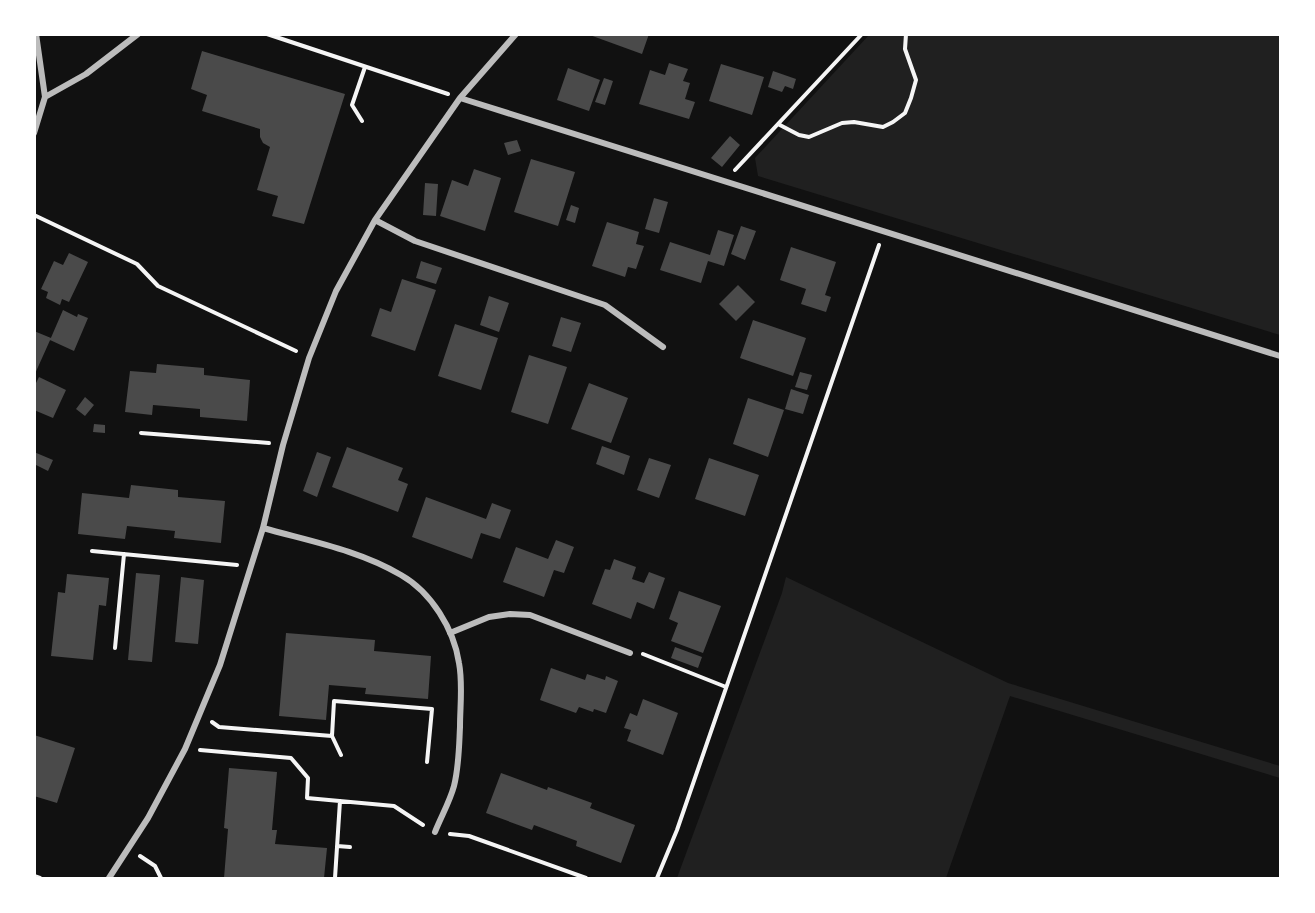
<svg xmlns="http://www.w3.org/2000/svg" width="1315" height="913" font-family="Cabin,sans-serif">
<rect width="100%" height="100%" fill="#111"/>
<path fill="#202020" d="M 869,35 L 1280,35 L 1280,335 L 758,176 L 755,158 Z
M 786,577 L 1008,683 L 1280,766 L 1280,778 L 1010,696 L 946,878 L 677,878 L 782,593 Z"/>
<path fill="#4a4a4a" d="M 587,34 L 649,34 L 642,54 Z
M 202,51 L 345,94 L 304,224 L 272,216 L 278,196 L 257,190 L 270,147 L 263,143 L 260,137 L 260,129 L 202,111 L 207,95 L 191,89 Z
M 669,63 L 688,69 L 683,81 L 690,83 L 685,99 L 695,102 L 689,119 L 639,104 L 650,70 L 665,75 Z
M 721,64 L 764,77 L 752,115 L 709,101 Z
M 568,68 L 600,80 L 589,111 L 557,100 Z
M 773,71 L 796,79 L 793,89 L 785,86 L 782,92 L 768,87 Z
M 604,78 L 613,81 L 605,105 L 595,102 Z
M 730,136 L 740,145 L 722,167 L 711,158 Z
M 517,140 L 521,151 L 508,155 L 504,143 Z
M 531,159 L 575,172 L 558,226 L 514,212 Z
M 474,169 L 501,178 L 485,231 L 440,216 L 452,180 L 468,186 Z
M 425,183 L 438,184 L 436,216 L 423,215 Z
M 654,198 L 668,202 L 659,233 L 645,229 Z
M 571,205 L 579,208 L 575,223 L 566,220 Z
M 607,222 L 639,232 L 636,244 L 644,246 L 636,269 L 628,267 L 625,277 L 592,266 Z
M 741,226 L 756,231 L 745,260 L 731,254 Z
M 718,230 L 734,235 L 724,266 L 708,261 L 701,283 L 660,270 L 670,242 L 710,255 Z
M 791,247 L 836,262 L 825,295 L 831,297 L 826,312 L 801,304 L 806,289 L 780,280 Z
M 69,253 L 88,262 L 69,302 L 62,299 L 60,305 L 46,298 L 48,292 L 41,289 L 54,261 L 63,265 Z
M 421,261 L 442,268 L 436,284 L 416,278 Z
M 402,279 L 436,290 L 415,351 L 371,336 L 380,308 L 391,312 Z
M 738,285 L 755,302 L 736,321 L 719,304 Z
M 489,296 L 509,303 L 499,332 L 480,325 Z
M 63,310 L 77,317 L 78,314 L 88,318 L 74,351 L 50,340 Z
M 561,317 L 581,323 L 571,352 L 552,346 Z
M 753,320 L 806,338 L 793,376 L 740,358 Z
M 455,324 L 498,338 L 481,390 L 438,376 Z
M 34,331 L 51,338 L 34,376 Z
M 529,355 L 567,367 L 548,424 L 511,412 Z
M 157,364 L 204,368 L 204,375 L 250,380 L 247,421 L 200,417 L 200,409 L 153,405 L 152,415 L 125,412 L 130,371 L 156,373 Z
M 800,372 L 812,375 L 807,390 L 795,387 Z
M 39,377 L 66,390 L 53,418 L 34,410 L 34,387 Z
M 589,383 L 628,398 L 611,443 L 571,429 Z
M 791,389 L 809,395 L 803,414 L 785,409 Z
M 85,397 L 94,405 L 85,416 L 76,409 Z
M 748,398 L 784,410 L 768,457 L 733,444 Z
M 94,424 L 105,425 L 105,433 L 93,432 Z
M 602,446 L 630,456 L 624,475 L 596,464 Z
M 347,447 L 403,468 L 398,480 L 408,484 L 398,512 L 332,487 Z
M 34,452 L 53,460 L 48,471 L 34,464 Z
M 317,452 L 331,457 L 317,497 L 303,491 Z
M 649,458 L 671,465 L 659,498 L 637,490 Z
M 709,458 L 759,475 L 745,516 L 695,499 Z
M 131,485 L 178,490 L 178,497 L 225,501 L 221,543 L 174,538 L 175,531 L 127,526 L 125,539 L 78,534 L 82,493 L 129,498 Z
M 426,497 L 486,519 L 492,503 L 511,510 L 500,539 L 481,533 L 472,559 L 412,537 Z
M 556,540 L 574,547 L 564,573 L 554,570 L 544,597 L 503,582 L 516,547 L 548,559 Z
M 614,559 L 636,567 L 632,579 L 644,583 L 649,572 L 665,578 L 654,609 L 637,602 L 631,619 L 592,604 L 605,569 L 610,570 Z
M 136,573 L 160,575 L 152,662 L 128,660 Z
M 67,574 L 109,578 L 106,606 L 99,605 L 93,660 L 51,656 L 58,592 L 65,593 Z
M 181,577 L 204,580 L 198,644 L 175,642 Z
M 679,591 L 721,606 L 703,653 L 671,641 L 678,623 L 669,619 Z
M 286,633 L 375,640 L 374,651 L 431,656 L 428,699 L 365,694 L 366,688 L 329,685 L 326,720 L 279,716 Z
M 675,647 L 702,657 L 698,668 L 671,658 Z
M 551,668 L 585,680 L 587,674 L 605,680 L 606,676 L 618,681 L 606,713 L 594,709 L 593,712 L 579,707 L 576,713 L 540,700 Z
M 643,699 L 678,713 L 663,755 L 627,741 L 631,730 L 624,728 L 630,713 L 637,716 Z
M 34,735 L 75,748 L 57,803 L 34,796 Z
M 229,768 L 277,772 L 272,830 L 277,830 L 275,844 L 327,848 L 324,878 L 224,878 L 228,829 L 224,828 Z
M 501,773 L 547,790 L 548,787 L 592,803 L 590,808 L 635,825 L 621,863 L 576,846 L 577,841 L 534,825 L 532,830 L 486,813 Z"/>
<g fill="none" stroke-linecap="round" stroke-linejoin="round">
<path stroke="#f5f5f5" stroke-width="4" d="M 267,34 L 448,94
M 362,121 L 352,105 L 365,67
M 778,124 L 799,135 L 809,137 L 842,123 L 854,122 L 883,127 L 893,122 L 905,113 L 911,98 L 916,80 L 905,49 L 906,34
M 735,170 L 862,34
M 34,215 L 137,264 L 158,286 L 296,351
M 141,433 L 269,443
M 92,551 L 237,565
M 115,648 L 124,554
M 643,654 L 726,687
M 212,722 L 219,727 L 332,736 L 334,701 L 432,709 L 427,762
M 332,736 L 341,755
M 200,750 L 291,758 L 308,778 L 307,798 L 394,806 L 423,825
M 450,834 L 469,836 L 586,878
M 337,846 L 350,847
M 140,856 L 155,866 L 161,878
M 34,876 L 40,878
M 335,878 L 340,801
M 657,878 L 677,830 L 879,245"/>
<path stroke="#bcbcbc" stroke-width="6" d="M 45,97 L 86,74 L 138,34
M 460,98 L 1280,356
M 34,133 L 45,97 L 36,34
M 375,220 L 415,241 L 605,305 L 663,347
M 263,528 C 309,541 359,550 401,575 C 431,592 454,629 459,663 C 463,684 460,706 460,727 C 459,747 459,766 454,786 C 450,801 441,817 435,832
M 450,633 L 489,617 L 510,614 L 530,615 L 630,653
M 109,878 L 148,818 L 185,749 L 220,665 L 263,528 L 283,445 L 309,358 L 336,291 L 375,220 L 460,98 L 516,34"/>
</g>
<rect width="1315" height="913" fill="none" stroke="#ffffff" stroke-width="72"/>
</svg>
